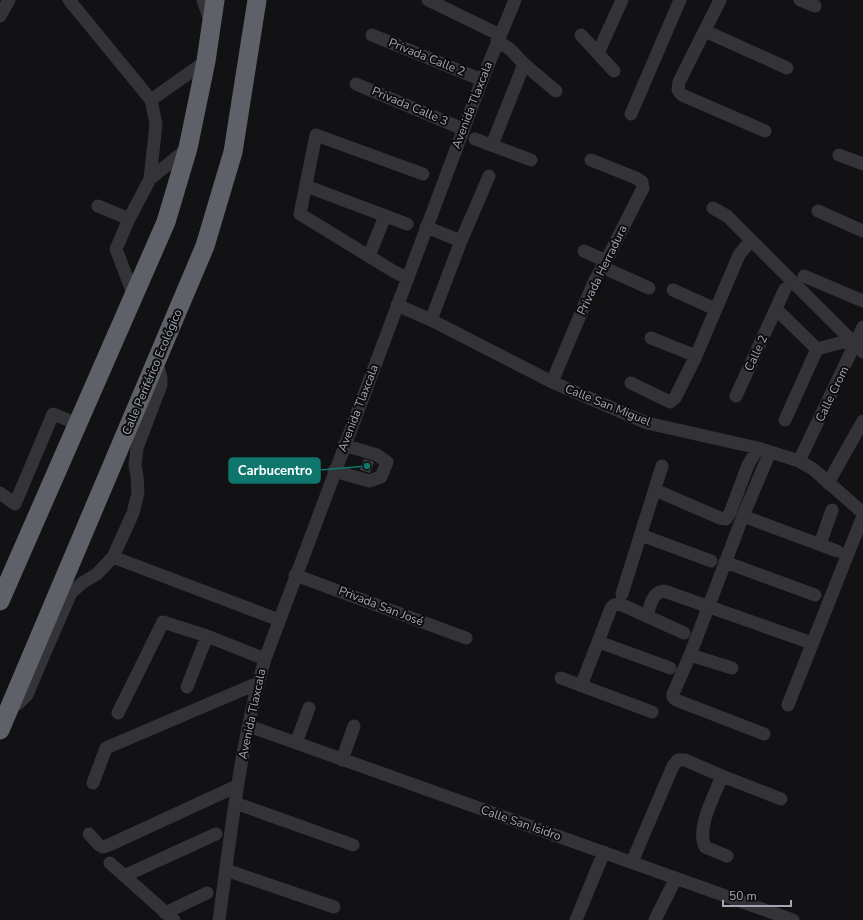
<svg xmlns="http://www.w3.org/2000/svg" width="863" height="920" font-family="'Nunito Sans',sans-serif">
<rect width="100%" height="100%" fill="#121113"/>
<path fill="#3c3c40" d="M 364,459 L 374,462 L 370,473 L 360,470 Z"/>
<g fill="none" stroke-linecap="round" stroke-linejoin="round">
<path stroke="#333338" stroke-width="13" d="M 69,0 L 151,100 L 156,124 L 150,179
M 203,0 L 210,21
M 428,0 L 500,35
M 720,0 L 679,82 L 678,90 L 682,95 L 765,131
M 800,0 L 815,6
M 0,16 L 9,0
M 705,31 L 787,68
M 372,35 L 482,80
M 581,35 L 614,71
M 497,41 L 510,49 L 524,64 L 556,91
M 598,53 L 622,0
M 356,84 L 463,129
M 151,100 L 206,61
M 631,114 L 680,0
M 475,139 L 531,160
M 492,145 L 524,64
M 839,155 L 863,164
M 306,186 L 407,224
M 98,206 L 129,219
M 713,208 L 727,216 L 863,352
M 818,211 L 863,231
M 426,227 L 461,241
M 584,251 L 606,261
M 369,256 L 385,216
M 602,267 L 649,288
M 804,276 L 863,301
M 407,278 L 393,271 L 300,214 L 316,135 L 423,174
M 673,290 L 715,309
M 134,296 L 116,249 L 129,219 L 150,179 L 188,148
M 397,305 L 431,320 L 552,382 L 647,423 L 758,448 L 799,461 L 813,469 L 863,513
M 776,309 L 817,349
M 431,320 L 461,241 L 489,176
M 651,338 L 696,356
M 552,382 L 594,282 L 606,261 L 643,188 L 642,182 L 636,178 L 591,160
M 631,383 L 670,402 L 675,398 L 696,356 L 739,255 L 751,240
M 736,396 L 785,289
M 785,420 L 817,349 L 851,340
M 799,461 L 863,327
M 334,471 L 369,481 L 381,477 L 387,462 L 377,455 L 344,445
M 828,483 L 863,421
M 655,490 L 720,518 L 726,519 L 730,513 L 748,465 L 758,448
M 0,493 L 15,504 L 53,414 L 78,424
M 743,516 L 837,551
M 641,535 L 711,561
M 820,544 L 832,510
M 113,557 L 279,620
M 725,562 L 815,595
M 295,575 L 466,638
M 622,594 L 662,466
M 647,616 C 650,606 652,592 664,591 L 806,641
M 599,642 L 670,668
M 690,655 L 732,668
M 561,678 L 652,712
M 581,686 L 611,608 L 614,605 L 620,604 L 684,633
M 187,687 L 207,636
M 788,705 L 863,516
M 10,708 L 19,703 L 27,695 L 43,657 L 71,593 L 82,583 L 97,574 L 113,557 L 133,513 L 138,493 L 137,476 L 135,465 L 137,448 L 161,385 L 161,378 L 157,362
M 118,713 L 163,622 L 207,636 L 265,659
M 249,726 L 793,920
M 764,734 L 676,700 L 673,697 L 673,694 L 690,655 L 743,516 L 770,452
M 296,743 L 309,708
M 342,760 L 354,726
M 722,776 L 781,799
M 93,783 L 106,748 L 258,683
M 235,803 L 353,845
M 89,834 L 99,845 L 103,847 L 109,845 L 237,786
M 632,862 L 673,766 L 678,760 L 685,760 L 722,776 C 715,795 696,827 705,847 L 727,856
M 110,863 L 174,920
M 226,870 L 334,907
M 124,876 L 216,834
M 165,913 L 207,893
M 219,920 C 231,833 240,744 265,659 L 482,80 L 515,0
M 576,920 L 604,852
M 655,920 L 676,878"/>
<path stroke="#5f6169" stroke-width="19" d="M 0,601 L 166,222 L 188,148 L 206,61 L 215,0
M 0,730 L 205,246 L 233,152 L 257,0"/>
</g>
<g text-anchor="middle" stroke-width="4" stroke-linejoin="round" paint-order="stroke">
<g font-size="12" fill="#a3a7b4" stroke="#0d0d0e">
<text transform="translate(427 57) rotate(22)" y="4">Privada Calle 2</text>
<text transform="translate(472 105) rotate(-69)" y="4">Avenida Tlaxcala</text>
<text transform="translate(410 106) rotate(23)" y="4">Privada Calle 3</text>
<text transform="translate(602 270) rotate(-64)" y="4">Privada Herradura</text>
<text transform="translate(756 353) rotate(-65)" y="4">Calle 2</text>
<text transform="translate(152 372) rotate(-67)" y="4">Calle Periférico Ecológico</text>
<text transform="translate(832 394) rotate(-64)" y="4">Calle Crom</text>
<text transform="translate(608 405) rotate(22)" y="4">Calle San Miguel</text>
<text transform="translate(358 408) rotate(-69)" y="4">Avenida Tlaxcala</text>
<text transform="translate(381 606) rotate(21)" y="4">Privada San José</text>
<text transform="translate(252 714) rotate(-78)" y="4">Avenida Tlaxcala</text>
<text transform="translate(521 823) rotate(19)" y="4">Calle San Isidro</text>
</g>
</g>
<path fill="none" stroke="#0f766e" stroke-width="1.5" d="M367 466L320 470"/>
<circle fill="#0f766e" stroke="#0d0d0e" stroke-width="1.5" cx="367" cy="466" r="4"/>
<rect fill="#0f766e" stroke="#0f766e" stroke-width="1.5" x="229" y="458" width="91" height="25" rx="4"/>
<g font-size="13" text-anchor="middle" font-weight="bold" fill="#fff">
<text x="275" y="475">Carbucentro</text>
</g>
<path d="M723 900v6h68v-6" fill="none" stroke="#a3a7b4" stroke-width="2"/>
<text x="729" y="900" font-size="12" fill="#a3a7b4" stroke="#0d0d0e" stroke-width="3" paint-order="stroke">50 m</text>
</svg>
